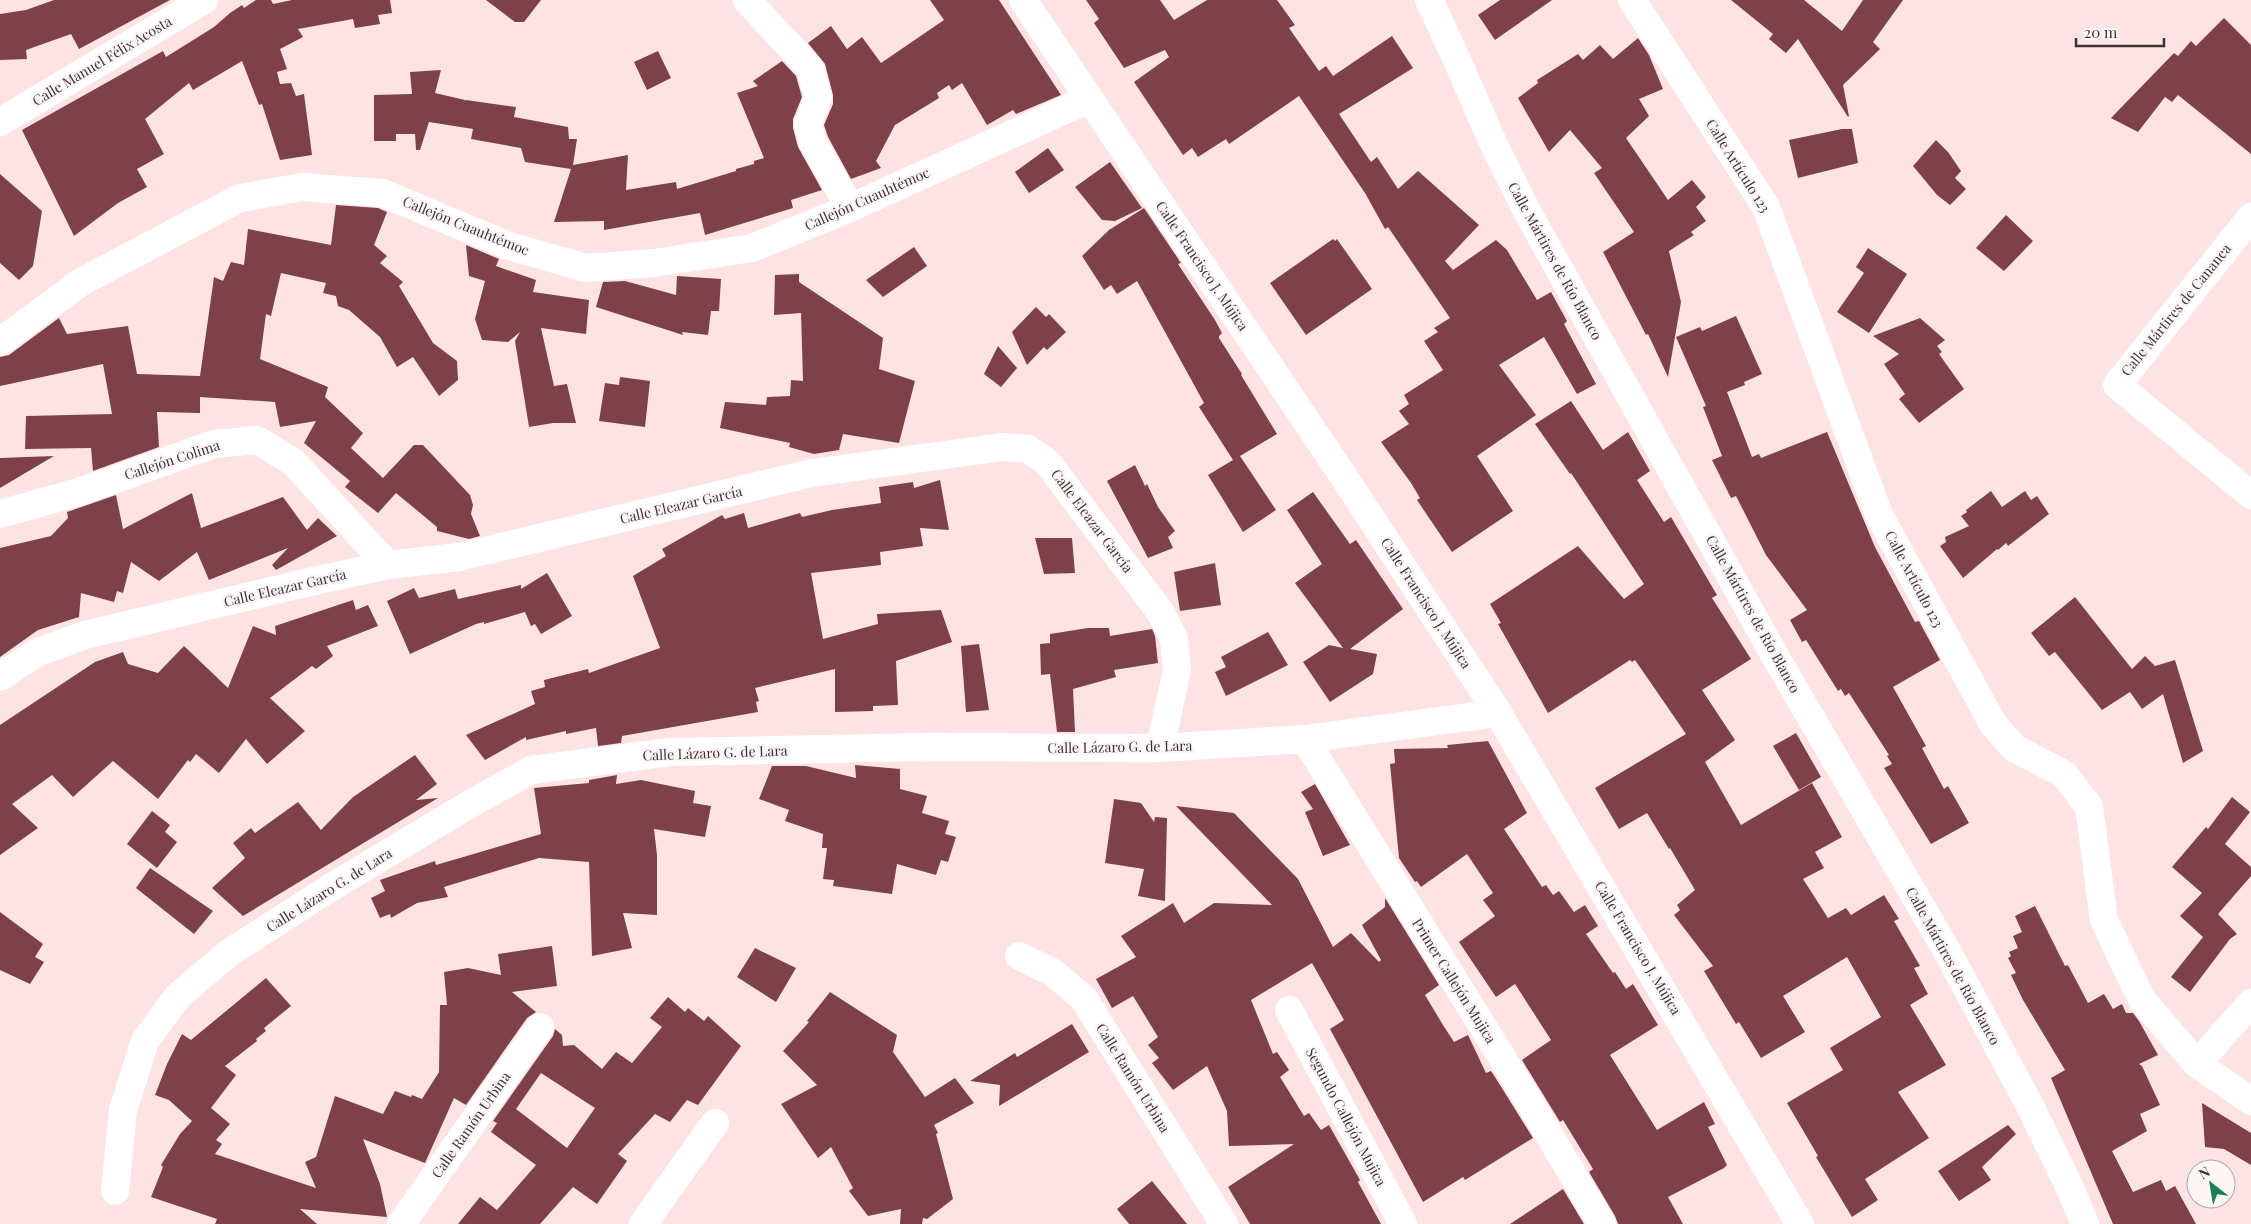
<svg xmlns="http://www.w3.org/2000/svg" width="2251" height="1224" font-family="'Playfair Display',serif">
<rect width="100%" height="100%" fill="#fee3e5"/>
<path fill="#7e4049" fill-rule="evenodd" d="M 54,0 L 170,0 L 79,49 L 71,34 L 26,50 L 27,59 L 0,60 L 0,14 L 26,10 Z
M 256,0 L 271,0 L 273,4 L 292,0 L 390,0 L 392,13 L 378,15 L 380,24 L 355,28 L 353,19 L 298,29 L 303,37 L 280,49 L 287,69 L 277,72 L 280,84 L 291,83 L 296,96 L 304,94 L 312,155 L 280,160 L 262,104 L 259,105 L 242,61 L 193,90 L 189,83 L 145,119 L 164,154 L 137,169 L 147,187 L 118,203 L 74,236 L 22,130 L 163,51 L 166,57 L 214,27 L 230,13 L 242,5 L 244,8 Z
M 486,0 L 541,0 L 524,22 L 515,22 Z
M 930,0 L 999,0 L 1061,95 L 1016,114 L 1013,110 L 987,125 L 962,83 L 952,90 L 949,85 L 937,93 L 939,98 L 895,125 L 876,161 L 881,168 L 851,179 L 828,137 L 824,125 L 833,104 L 833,95 L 825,64 L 808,43 L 831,26 L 847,49 L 862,37 L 881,63 L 944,20 Z
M 1086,0 L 1160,0 L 1174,20 L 1207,0 L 1277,0 L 1295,25 L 1289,28 L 1319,71 L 1326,66 L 1333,76 L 1392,36 L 1413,68 L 1339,114 L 1371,162 L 1377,157 L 1398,189 L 1418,171 L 1479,225 L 1445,261 L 1453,270 L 1496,240 L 1507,250 L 1537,300 L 1551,292 L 1567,321 L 1564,324 L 1596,384 L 1577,394 L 1544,337 L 1499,365 L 1536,415 L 1477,456 L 1513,511 L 1452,552 L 1417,500 L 1420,498 L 1411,483 L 1381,442 L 1409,424 L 1399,411 L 1409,404 L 1404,395 L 1443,370 L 1424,341 L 1438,332 L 1434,328 L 1450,318 L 1388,227 L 1385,229 L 1365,193 L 1299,96 L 1229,144 L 1226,139 L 1198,157 L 1192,148 L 1183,155 L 1134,82 L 1169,57 L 1165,50 L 1124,68 L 1094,23 L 1099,19 Z
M 1500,0 L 1552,0 L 1495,40 L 1478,15 Z
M 1731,0 L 1804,0 L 1842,31 L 1863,0 L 1903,0 L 1873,42 L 1880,49 L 1843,85 L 1849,116 L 1848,117 L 1798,39 L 1786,53 L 1769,39 L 1773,34 Z
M 2224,18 L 2251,45 L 2251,154 L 2178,95 L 2172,102 L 2165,97 L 2138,132 L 2111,118 L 2174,53 L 2178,56 L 2191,41 L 2196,46 Z
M 1638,38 L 1649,55 L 1663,89 L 1639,99 L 1649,116 L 1626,138 L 1668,200 L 1692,180 L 1706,197 L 1696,207 L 1706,221 L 1691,232 L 1694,235 L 1669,251 L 1681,302 L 1668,377 L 1648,334 L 1646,335 L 1603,252 L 1634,232 L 1594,173 L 1602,168 L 1570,130 L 1549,152 L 1518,98 L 1538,83 L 1537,80 L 1578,54 L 1583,60 L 1600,45 L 1613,59 Z
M 658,51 L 671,78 L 647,90 L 634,62 Z
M 782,61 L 796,76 L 802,97 L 793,119 L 793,128 L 798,147 L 822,190 L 791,200 L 793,208 L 705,235 L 700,213 L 604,230 L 604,221 L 554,222 L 571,169 L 525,162 L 521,148 L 471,139 L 473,129 L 429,122 L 420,150 L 416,150 L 415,134 L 396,134 L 396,141 L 374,141 L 374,95 L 412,94 L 410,72 L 441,70 L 435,93 L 465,100 L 464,101 L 466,100 L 516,107 L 514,117 L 568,127 L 569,139 L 577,139 L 573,165 L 628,155 L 626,190 L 676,182 L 677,189 L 736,171 L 736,169 L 754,164 L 754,161 L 764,158 L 737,93 L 758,86 L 753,81 Z
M 1842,129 L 1852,129 L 1858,163 L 1798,178 L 1789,140 Z
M 1936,140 L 1948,152 L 1961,171 L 1955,178 L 1966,189 L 1950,205 L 1937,195 L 1913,166 Z
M 1048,148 L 1064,170 L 1029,193 L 1015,172 Z
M 1110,162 L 1142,208 L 1115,221 L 1102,220 L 1075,187 Z
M 0,174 L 42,211 L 33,266 L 19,280 L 0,263 Z
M 336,205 L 378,208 L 387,212 L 374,245 L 387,256 L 380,263 L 403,282 L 399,286 L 433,343 L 457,361 L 458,380 L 439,396 L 413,357 L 397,367 L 380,337 L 349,310 L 338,306 L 336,296 L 323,293 L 326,283 L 281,273 L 271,316 L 266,314 L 260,359 L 328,387 L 325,397 L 363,433 L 351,448 L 383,478 L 414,445 L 423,445 L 470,495 L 473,505 L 471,514 L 480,536 L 469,539 L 437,531 L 437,527 L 396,493 L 378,513 L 345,487 L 350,481 L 304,443 L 316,421 L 280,427 L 275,402 L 200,397 L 200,413 L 157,412 L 159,447 L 93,471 L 91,448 L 25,449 L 26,416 L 112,414 L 103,364 L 0,386 L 0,357 L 9,355 L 59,318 L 67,334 L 128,326 L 137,374 L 200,376 L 214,277 L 223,281 L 231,262 L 244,265 L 248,229 L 331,245 Z
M 1144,208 L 1181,263 L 1178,264 L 1215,320 L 1222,333 L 1219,336 L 1219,338 L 1242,374 L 1241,375 L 1277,434 L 1240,456 L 1276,510 L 1243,532 L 1208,475 L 1233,460 L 1199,407 L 1204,403 L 1137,281 L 1117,294 L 1111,285 L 1104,290 L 1082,256 L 1109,230 Z
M 2006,215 L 2033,241 L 2004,271 L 1976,248 Z
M 1333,239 L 1335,241 L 1337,239 L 1372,289 L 1306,335 L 1270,283 Z
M 466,245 L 499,259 L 496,266 L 536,280 L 533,292 L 589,300 L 586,334 L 541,328 L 554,386 L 567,384 L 576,423 L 553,423 L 529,427 L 515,341 L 520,332 L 508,342 L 482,340 L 475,319 L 485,281 L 469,276 Z
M 914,247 L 927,266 L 883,297 L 866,280 Z
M 1868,248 L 1907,274 L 1869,333 L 1837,312 L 1864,273 L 1856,267 Z
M 799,274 L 799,282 L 883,338 L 879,369 L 915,381 L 899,443 L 843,434 L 839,450 L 814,454 L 789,447 L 790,443 L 720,428 L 725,402 L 766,405 L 767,397 L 790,396 L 791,380 L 803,381 L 801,313 L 774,315 L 775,275 Z
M 677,276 L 721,279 L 719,311 L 711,311 L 708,335 L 682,332 L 683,335 L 596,307 L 603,282 L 625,281 L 676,295 Z
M 1036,307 L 1046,317 L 1049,314 L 1066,332 L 1047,350 L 1044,347 L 1027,365 L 1012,332 Z
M 1736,316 L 1762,374 L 1744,382 L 1745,385 L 1727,392 L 1752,457 L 1759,454 L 1761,458 L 1827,432 L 1875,547 L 1915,622 L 1919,621 L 1940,660 L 1893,687 L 1926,746 L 1922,748 L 1944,789 L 1948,786 L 1969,823 L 1931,844 L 1884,768 L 1892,764 L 1887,756 L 1889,755 L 1849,693 L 1845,696 L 1841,689 L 1838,691 L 1806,640 L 1802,642 L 1790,620 L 1807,610 L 1766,555 L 1736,496 L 1731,498 L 1712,460 L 1722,456 L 1703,407 L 1706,406 L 1676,337 L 1700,327 L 1702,331 Z
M 1920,318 L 1945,340 L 1937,346 L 1942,352 L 1939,354 L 1964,389 L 1919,423 L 1899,399 L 1905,394 L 1884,364 L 1899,354 L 1873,336 Z
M 998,346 L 1017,368 L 1001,387 L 984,374 Z
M 620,377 L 650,381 L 645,427 L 599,421 L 605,383 L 619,385 Z
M 1571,401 L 1603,450 L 1628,432 L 1650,471 L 1637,480 L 1664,522 L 1671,517 L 1717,595 L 1712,598 L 1751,659 L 1702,690 L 1735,740 L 1705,762 L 1741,825 L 1812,783 L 1842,837 L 1815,852 L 1824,868 L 1803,879 L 1828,918 L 1846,908 L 1851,915 L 1884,895 L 1899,919 L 1894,921 L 1920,966 L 1914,968 L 1928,994 L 1910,1005 L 1946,1065 L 1898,1092 L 1929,1138 L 1865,1179 L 1878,1200 L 1852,1217 L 1816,1157 L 1818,1156 L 1787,1103 L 1843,1070 L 1830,1048 L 1881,1017 L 1847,957 L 1783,996 L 1805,1032 L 1761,1058 L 1739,1022 L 1736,1024 L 1704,971 L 1713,966 L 1674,915 L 1680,910 L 1677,905 L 1695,890 L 1670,848 L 1669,849 L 1647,813 L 1619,829 L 1595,788 L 1686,734 L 1635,660 L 1632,662 L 1630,660 L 1548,713 L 1498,624 L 1501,623 L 1490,604 L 1578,546 L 1624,599 L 1644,584 L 1571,473 L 1570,474 L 1535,424 Z
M 54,456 L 0,488 L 0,458 Z
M 1135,465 L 1145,486 L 1147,484 L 1158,507 L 1175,531 L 1168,537 L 1173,548 L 1148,558 L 1107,481 Z
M 940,480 L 949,530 L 920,528 L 923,546 L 880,552 L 881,565 L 811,573 L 823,639 L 878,624 L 877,614 L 941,610 L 952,642 L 896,661 L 898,705 L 873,706 L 873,711 L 835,712 L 835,669 L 755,688 L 759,701 L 756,702 L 758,712 L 622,736 L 621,743 L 598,746 L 596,728 L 566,734 L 566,731 L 526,740 L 526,737 L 485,760 L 466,735 L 535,704 L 531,691 L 545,687 L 544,680 L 588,669 L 589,673 L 660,648 L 633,576 L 666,556 L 662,549 L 722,515 L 725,519 L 744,513 L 748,528 L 800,513 L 802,517 L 832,510 L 881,503 L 879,487 L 913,482 L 914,488 Z
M 1991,491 L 2002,507 L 2025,491 L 2031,500 L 2037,496 L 2049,514 L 2008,546 L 2006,543 L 1998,550 L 1997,549 L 1963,578 L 1940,546 L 1946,542 L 1945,537 L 1969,526 L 1961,516 L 1967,512 L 1966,510 Z
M 1313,492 L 1350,544 L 1356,540 L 1403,609 L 1350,649 L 1377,654 L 1373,674 L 1330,702 L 1303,662 L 1329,645 L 1343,648 L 1295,583 L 1322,564 L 1287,510 Z
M 192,493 L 201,528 L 283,497 L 307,530 L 318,518 L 337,536 L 276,570 L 272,565 L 288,548 L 209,580 L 197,552 L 159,581 L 131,562 L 123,593 L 117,591 L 114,602 L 81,593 L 79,617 L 38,630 L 0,657 L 0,548 L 51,536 L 68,518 L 67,512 L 116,495 L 123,529 Z
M 1035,538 L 1072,538 L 1075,573 L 1044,574 Z
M 1215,563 L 1221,605 L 1180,611 L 1174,572 Z
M 547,573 L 572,616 L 541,634 L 535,624 L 531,626 L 525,612 L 484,624 L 484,622 L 476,624 L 410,654 L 387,601 L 414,588 L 419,598 L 455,589 L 458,599 L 521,585 L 521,589 Z
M 2075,597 L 2132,669 L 2145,656 L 2155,666 L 2175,660 L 2203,751 L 2183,763 L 2163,694 L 2142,709 L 2130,692 L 2102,710 L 2055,652 L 2049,656 L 2031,633 Z
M 353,600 L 356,610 L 368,605 L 378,626 L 327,646 L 333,656 L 316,669 L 312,666 L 270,698 L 305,731 L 267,764 L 246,739 L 219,773 L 196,754 L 190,762 L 188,760 L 158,799 L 113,761 L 73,797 L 52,775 L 12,804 L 38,828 L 0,855 L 0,725 L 95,662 L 123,652 L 128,664 L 158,673 L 184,646 L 228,688 L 253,626 L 276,635 L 275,626 Z
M 1088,628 L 1109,628 L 1110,636 L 1152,629 L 1155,636 L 1158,663 L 1114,670 L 1116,677 L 1073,689 L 1075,732 L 1057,732 L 1050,674 L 1041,675 L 1040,644 L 1050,643 L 1050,634 Z
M 1268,632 L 1288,665 L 1226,696 L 1215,672 L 1226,667 L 1221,657 Z
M 979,644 L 989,710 L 966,712 L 961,646 Z
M 1796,733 L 1821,777 L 1799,790 L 1773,746 Z
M 1488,741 L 1527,813 L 1504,829 L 1542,887 L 1546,885 L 1553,895 L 1559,891 L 1574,912 L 1585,905 L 1598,926 L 1586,934 L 1613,973 L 1615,972 L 1626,989 L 1633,984 L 1658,1025 L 1610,1055 L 1657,1130 L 1704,1102 L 1715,1124 L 1708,1127 L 1727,1165 L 1724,1168 L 1668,1197 L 1683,1224 L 1618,1224 L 1615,1216 L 1589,1172 L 1593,1169 L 1563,1120 L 1560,1122 L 1522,1060 L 1551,1040 L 1515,984 L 1496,997 L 1459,942 L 1495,916 L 1483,900 L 1493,893 L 1467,854 L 1421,887 L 1417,881 L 1415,882 L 1399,858 L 1390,764 L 1395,763 L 1394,749 L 1448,748 L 1447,745 Z
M 415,755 L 437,784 L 416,800 L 438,798 L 243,916 L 212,888 L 245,858 L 233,843 L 251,828 L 255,833 L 298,802 L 321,830 L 353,797 Z
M 855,765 L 900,769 L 900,789 L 927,796 L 922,813 L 949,821 L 945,834 L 956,837 L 948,862 L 941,860 L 936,875 L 897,864 L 892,894 L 833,886 L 834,880 L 823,879 L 827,848 L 822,848 L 823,834 L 785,821 L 789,810 L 759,799 L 772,766 L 806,766 L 856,778 Z
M 617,775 L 616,784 L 641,780 L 695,791 L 693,803 L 711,806 L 705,837 L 654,829 L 657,855 L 657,915 L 623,913 L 632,948 L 592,956 L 589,862 L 539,858 L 444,887 L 448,897 L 417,903 L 391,918 L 390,914 L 380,918 L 371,898 L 385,891 L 380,880 L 435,861 L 436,865 L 541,834 L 534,788 L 589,783 L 589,780 Z
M 1315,784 L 1350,845 L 1323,856 L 1305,812 L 1313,809 L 1301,792 Z
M 2232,797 L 2250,812 L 2225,844 L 2251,867 L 2251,876 L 2218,914 L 2237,934 L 2230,939 L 2190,992 L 2171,977 L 2203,937 L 2180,916 L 2202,893 L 2172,867 L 2206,827 L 2208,829 Z
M 1114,799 L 1141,803 L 1154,822 L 1155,817 L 1167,818 L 1165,901 L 1138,896 L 1144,869 L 1105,863 Z
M 1176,806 L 1234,813 L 1298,879 L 1333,947 L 1351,933 L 1379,962 L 1381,960 L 1362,925 L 1385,907 L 1385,898 L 1439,985 L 1425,995 L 1443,1025 L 1454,1042 L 1468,1035 L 1486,1073 L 1491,1071 L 1495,1077 L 1533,1138 L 1465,1180 L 1463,1177 L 1423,1202 L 1330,1029 L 1344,1020 L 1312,963 L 1251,1000 L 1273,1054 L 1277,1052 L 1289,1070 L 1280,1077 L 1304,1116 L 1309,1113 L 1321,1130 L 1329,1125 L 1360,1180 L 1358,1182 L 1381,1224 L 1250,1224 L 1228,1187 L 1294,1144 L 1229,1146 L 1227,1111 L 1207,1066 L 1173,1090 L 1152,1063 L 1159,1058 L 1148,1045 L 1158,1037 L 1133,996 L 1112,1008 L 1096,979 L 1136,957 L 1121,936 L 1173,903 L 1184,923 L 1214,903 L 1272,905 Z
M 152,811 L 170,825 L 165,832 L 177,842 L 157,868 L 127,844 Z
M 150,868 L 213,911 L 194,934 L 136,888 Z
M 2035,906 L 2065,966 L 2068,965 L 2088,1003 L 2104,994 L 2113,1009 L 2122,1004 L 2126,1013 L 2133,1013 L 2139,1021 L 2158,1055 L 2139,1064 L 2142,1066 L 2160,1105 L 2140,1114 L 2147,1131 L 2112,1151 L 2133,1192 L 2161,1180 L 2166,1191 L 2175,1186 L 2196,1224 L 2113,1224 L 2051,1078 L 2065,1070 L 2023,1000 L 2011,975 L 2016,973 L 2008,958 L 2011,956 L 2009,952 L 2018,948 L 2013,936 L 2022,932 L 2015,916 Z
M 0,912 L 43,944 L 35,957 L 44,962 L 30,984 L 0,970 Z
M 552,946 L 557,986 L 512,992 L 536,1012 L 527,1018 L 466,1105 L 454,1098 L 425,1163 L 363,1139 L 380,1184 L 387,1217 L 300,1209 L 317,1224 L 215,1224 L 217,1219 L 151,1197 L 163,1167 L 161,1165 L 180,1134 L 192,1121 L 169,1100 L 155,1095 L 167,1064 L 182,1034 L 191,1040 L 266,978 L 291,1006 L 264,1028 L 266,1031 L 256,1039 L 257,1041 L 225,1066 L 236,1075 L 211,1108 L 230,1124 L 216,1140 L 222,1144 L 215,1154 L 316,1188 L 305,1162 L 316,1157 L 335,1096 L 383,1114 L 395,1091 L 411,1097 L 412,1095 L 422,1099 L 439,1072 L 440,1005 L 447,1005 L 444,972 L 468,968 L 501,975 L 498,954 Z
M 755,948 L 796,968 L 776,1002 L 737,977 Z
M 830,992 L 897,1035 L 893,1052 L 925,1097 L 955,1078 L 974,1103 L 934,1125 L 938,1133 L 936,1134 L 953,1199 L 927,1219 L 923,1218 L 922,1224 L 900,1224 L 901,1209 L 868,1216 L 849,1191 L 853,1188 L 831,1147 L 818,1158 L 781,1104 L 817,1085 L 783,1051 L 809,1022 L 807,1021 Z
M 668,997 L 685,1012 L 688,1008 L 704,1021 L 708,1016 L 741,1046 L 698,1105 L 687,1100 L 670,1122 L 655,1114 L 618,1154 L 627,1161 L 597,1204 L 573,1187 L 540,1224 L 458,1224 L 480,1197 L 497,1210 L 536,1165 L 491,1132 L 497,1123 L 493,1121 L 553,1036 L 555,1029 L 562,1035 L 563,1046 L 574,1045 L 602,1069 L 616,1052 L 632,1063 L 662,1027 L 650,1018 ZM 541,1073 L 595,1108 L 567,1148 L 516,1109 Z
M 1072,1024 L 1089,1052 L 999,1106 L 1000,1085 L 970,1081 L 1015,1053 L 1017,1057 Z
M 2202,1103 L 2251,1133 L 2251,1165 L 2224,1149 L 2205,1147 Z
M 2008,1125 L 2016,1134 L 1982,1167 L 1991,1180 L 1959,1201 L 1938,1171 Z
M 1152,1181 L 1187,1224 L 1129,1224 L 1117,1209 Z
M 1563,1189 L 1584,1224 L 1510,1224 Z"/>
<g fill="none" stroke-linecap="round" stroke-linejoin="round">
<path stroke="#fff" stroke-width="28" d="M 747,0 L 810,68 L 818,98 L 808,124 L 813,143 L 850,208
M 1429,0 L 1453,51 L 1494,145 L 1529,215 L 1775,656 L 1947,951 L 2029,1104 L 2070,1188 L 2085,1224
M 1632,0 L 1766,207 L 1879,515 L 1993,724 L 2014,748 L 2064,774 L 2089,807 L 2104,920 L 2142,1000 L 2197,1064 L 2251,1101
M 0,122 L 204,0
M 2251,217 L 2117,385 L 2251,495
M 0,342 L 81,282 L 240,198 L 302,187 L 382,193 L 509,246 L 586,268 L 654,263 L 752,248 L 850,208 L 1089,99
M 0,514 L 79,492 L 214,444 L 257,440 L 293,462 L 388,565
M 0,677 L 36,653 L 85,635 L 314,581 L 388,565 L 459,557 L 812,473 L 1003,447 L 1028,449 L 1047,462 L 1161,613 L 1174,639 L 1177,670 L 1160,748
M 1305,739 L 1535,1111 L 1602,1224
M 1019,956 L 1054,973 L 1084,999 L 1224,1224
M 1289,1010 L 1403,1224
M 2197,1064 L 2251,1003
M 115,1191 L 123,1110 L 145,1041 L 178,996 L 229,953 L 330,888 L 465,807 L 531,770 L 670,752 L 927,747 L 1160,748 L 1305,739 L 1498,713
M 401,1224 L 540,1027
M 643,1224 L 715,1123"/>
<path stroke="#fff" stroke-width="28" d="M 1023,0 L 1346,480 L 1498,713 L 1800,1224"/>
</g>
<g text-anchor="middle" stroke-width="5" stroke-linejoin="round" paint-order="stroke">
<g font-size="14" fill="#3e3133" stroke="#fcf6f6">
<text transform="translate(102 61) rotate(-31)" y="5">Calle Manuel Félix Acosta</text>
<text transform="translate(1738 166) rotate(58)" y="5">Calle Artículo 123</text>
<text transform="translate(867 199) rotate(-24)" y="5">Callejón Cuauhtémoc</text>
<text transform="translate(466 226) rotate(22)" y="5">Callejón Cuauhtémoc</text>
<text transform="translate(1555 261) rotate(61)" y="5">Calle Mártires de Río Blanco</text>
<text transform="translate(1202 266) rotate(56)" y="5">Calle Francisco J. Mújica</text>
<text transform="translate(2176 310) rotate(-51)" y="5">Calle Mártires de Cananea</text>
<text transform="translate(172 460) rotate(-18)" y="5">Callejón Colima</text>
<text transform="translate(681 505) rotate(-13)" y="5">Calle Eleazar García</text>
<text transform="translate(1092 521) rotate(53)" y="5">Calle Eleazar García</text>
<text transform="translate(1914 579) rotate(62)" y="5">Calle Artículo 123</text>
<text transform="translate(285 588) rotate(-13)" y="5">Calle Eleazar García</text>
<text transform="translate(1426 603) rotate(57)" y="5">Calle Francisco J. Mújica</text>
<text transform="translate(1753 614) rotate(61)" y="5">Calle Mártires de Río Blanco</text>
<text transform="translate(1120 747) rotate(-1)" y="5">Calle Lázaro G. de Lara</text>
<text transform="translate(715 753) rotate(-2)" y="5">Calle Lázaro G. de Lara</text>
<text transform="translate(329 890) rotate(-32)" y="5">Calle Lázaro G. de Lara</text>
<text transform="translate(1638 948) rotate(59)" y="5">Calle Francisco J. Mújica</text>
<text transform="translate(1953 966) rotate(61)" y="5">Calle Mártires de Río Blanco</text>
<text transform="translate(1454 981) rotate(58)" y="5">Primer Callejón Mujica</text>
<text transform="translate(1133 1078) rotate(58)" y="5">Calle Ramón Urbina</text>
<text transform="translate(1346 1117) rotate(62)" y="5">Segundo Callejón Mujica</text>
<text transform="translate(471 1125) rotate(-55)" y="5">Calle Ramón Urbina</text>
</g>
</g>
<g transform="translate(2211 1184) rotate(329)"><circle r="24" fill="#fcf6f6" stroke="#b0a7a8"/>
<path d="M0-4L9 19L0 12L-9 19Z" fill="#197f58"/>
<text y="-8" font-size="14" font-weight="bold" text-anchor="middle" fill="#3e3133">N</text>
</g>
<path d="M2076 38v8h88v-8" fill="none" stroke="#3e3133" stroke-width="2.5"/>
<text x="2084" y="38" font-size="15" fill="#3e3133" stroke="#fcf6f6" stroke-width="4" paint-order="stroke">20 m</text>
</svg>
